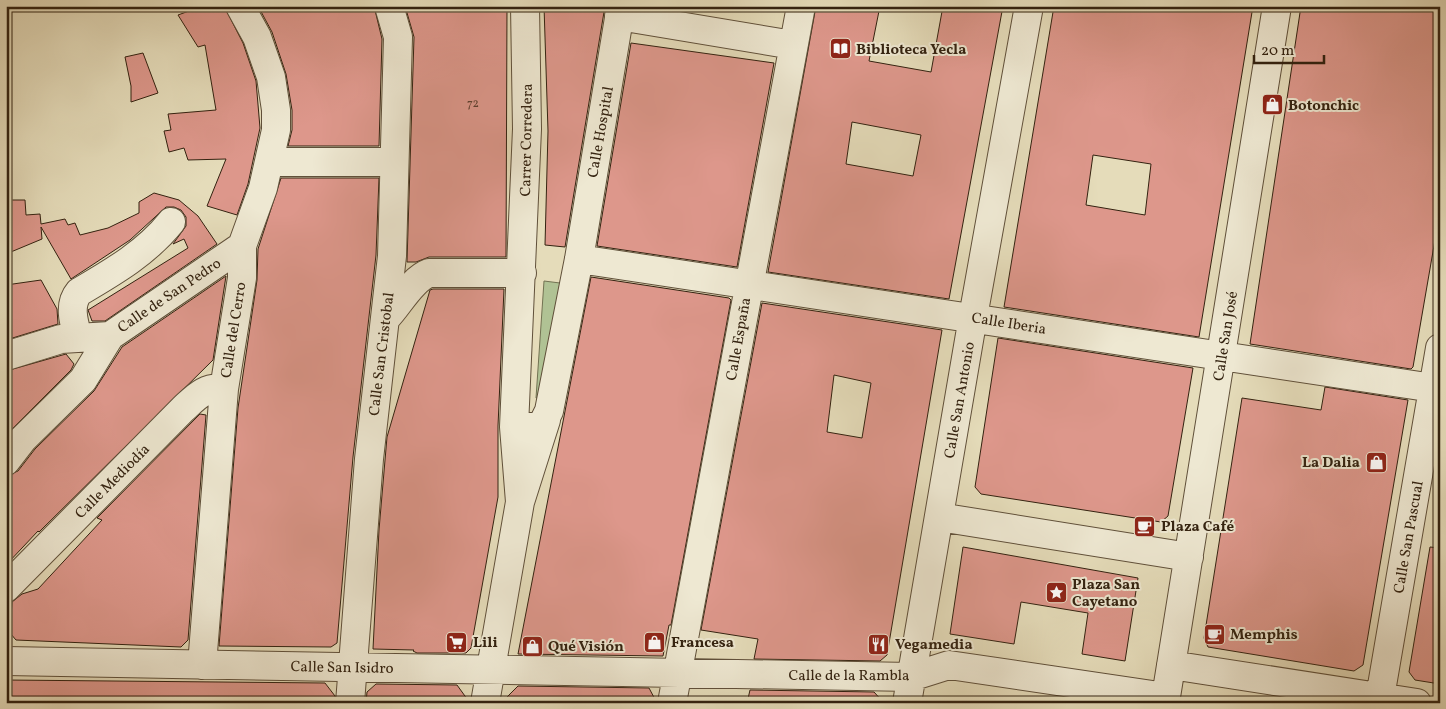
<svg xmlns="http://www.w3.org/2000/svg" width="1446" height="709" font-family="Vollkorn,serif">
<rect width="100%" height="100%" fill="#e5dcba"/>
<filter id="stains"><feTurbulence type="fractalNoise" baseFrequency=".004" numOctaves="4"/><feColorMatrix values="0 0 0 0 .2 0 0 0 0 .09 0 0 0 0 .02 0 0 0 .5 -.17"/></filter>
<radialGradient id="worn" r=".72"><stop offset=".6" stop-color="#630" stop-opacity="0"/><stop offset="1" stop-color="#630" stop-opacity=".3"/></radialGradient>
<path fill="#b0c294" stroke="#727252" d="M 544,281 L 560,283 L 541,399 L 536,398 Z"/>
<path fill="#dd978b" stroke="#332210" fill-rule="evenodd" d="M 187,6 L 224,6 L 243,43 L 256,81 L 260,128 L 248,184 L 237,215 L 207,206 L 226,159 L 188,160 L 184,148 L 169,152 L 164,131 L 171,130 L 168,114 L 216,110 L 205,45 L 198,47 L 178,15 L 189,11 Z
M 258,6 L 374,6 L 382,39 L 379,146 L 288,146 L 292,130 L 292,110 L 286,74 L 272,32 Z
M 405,6 L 507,6 L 506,257 L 429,257 L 416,262 L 407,262 L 414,37 Z
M 544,6 L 605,6 L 565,247 L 545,245 L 548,131 Z
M 816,6 L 880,6 L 869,61 L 931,72 L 943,6 L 1003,6 L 949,299 L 768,272 ZM 852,122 L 921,135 L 913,176 L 846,164 Z
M 1054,6 L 1253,6 L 1199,337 L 1004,307 ZM 1093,155 L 1151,164 L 1145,215 L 1086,205 Z
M 1301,6 L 1440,6 L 1440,211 L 1413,367 L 1411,369 L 1250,344 Z
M 631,43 L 774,63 L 737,267 L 597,246 Z
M 143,53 L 158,93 L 131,102 L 131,86 L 125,57 Z
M 281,178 L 379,178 L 376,255 L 353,457 L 337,643 L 331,647 L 219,646 L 238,408 L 257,280 L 258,249 Z
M 154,193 L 179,200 L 198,216 L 217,244 L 105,321 L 92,321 L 88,310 L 188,248 L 184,239 L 173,244 L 186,226 L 186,217 L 181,210 L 174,207 L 166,207 L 130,240 L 71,279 L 41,227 L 42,239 L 6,254 L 6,200 L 25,200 L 26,215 L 40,214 L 41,224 L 65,219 L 68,225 L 75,223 L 80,235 L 108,228 L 139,213 L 139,202 Z
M 226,276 L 213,360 L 39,532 L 38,531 L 6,565 L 6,476 L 18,471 L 35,449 L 94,391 L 122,347 Z
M 591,277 L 729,298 L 731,300 L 671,625 L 669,625 L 663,656 L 518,654 Z
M 41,280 L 57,309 L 58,324 L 6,340 L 6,285 Z
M 433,289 L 504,289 L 498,426 L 498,497 L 471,648 L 466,653 L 417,653 L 413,651 L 414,650 L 373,649 L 379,530 L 387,437 L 430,290 Z
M 762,303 L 942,330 L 887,655 L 880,661 L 754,659 L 758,639 L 701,630 ZM 834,375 L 871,383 L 862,438 L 827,432 Z
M 998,338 L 1193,368 L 1168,516 L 1161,522 L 981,494 L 975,487 Z
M 66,354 L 74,364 L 71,370 L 6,435 L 6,371 Z
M 1325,387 L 1408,400 L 1363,665 L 1354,671 L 1208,647 L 1204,638 L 1242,398 L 1321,410 Z
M 200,414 L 206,415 L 188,640 L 181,647 L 16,640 L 10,633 L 12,602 L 22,594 L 38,589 L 102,520 L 97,518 Z
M 963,547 L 1138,578 L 1125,661 L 1082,654 L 1088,613 L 1021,602 L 1014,644 L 950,634 Z
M 1430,547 L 1440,548 L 1440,684 L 1415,680 L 1409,672 Z
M 6,680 L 325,683 L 335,696 L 335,703 L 6,703 Z
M 376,684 L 457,685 L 470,703 L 366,703 L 367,692 Z
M 518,686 L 649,688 L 657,703 L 501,703 Z
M 750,690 L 874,692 L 884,703 L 747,703 Z"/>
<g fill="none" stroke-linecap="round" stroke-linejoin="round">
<defs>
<path id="minor" d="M 619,16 L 793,45
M 269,162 L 394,162
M 579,259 L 1440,389
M 386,318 C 399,305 412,279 429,273 L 522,273
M 78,337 C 74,323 68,305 79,292 C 113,272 146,253 171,222
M 6,356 L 61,339 L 110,336 L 242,246
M 514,427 L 536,427 L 542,425 L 549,411 L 579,259 L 621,6
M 6,461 L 23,439 L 83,380 L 110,336
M 520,502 L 514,427 L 527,129 L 525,6
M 939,517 L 1189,557
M 6,588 L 183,409 C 196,397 205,386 224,389
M 6,661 C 308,667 610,672 911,677 L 949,665 L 1166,697
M 202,665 L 224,389 L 242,278 L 242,246 L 263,188 L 276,130 L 276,110 L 271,77 L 257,37 L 240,6
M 1171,665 L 1417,703
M 350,703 L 369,459 L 392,256 L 398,37 L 389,6
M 485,703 L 520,502 L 546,420
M 672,703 L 801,6
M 907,703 L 973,317 L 1029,6
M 1165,703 L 1277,6
M 1379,703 L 1440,348"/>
</defs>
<use href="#minor" stroke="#60503a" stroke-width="30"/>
<use href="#minor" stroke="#eee8d2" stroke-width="28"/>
</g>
<defs>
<symbol id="library-square" viewBox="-11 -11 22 22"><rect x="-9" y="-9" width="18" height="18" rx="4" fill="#8f2418" stroke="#eee8d2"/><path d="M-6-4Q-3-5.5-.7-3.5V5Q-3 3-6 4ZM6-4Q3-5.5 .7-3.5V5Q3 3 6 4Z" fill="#fff"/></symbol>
<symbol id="shop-square" viewBox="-11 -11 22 22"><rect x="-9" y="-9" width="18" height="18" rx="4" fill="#8f2418" stroke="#eee8d2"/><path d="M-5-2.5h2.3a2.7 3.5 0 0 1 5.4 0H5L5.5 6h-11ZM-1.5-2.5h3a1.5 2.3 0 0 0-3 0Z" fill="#fff"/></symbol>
<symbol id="cafe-square" viewBox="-11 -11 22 22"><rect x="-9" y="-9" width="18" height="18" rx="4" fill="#8f2418" stroke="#eee8d2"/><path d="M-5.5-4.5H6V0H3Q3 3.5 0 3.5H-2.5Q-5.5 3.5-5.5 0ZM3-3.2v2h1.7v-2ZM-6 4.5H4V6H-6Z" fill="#fff"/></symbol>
<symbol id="sight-square" viewBox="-11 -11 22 22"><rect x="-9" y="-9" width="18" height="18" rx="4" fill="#8f2418" stroke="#eee8d2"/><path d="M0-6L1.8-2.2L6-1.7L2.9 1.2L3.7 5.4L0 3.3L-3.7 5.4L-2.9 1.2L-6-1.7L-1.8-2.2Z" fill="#fff"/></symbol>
<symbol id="supermarket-square" viewBox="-11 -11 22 22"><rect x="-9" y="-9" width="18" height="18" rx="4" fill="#8f2418" stroke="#eee8d2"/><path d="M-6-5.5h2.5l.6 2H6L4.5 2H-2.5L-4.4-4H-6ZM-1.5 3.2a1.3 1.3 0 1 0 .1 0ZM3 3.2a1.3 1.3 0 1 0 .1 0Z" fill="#fff"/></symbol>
<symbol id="restaurant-square" viewBox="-11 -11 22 22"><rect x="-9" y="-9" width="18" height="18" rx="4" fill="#8f2418" stroke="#eee8d2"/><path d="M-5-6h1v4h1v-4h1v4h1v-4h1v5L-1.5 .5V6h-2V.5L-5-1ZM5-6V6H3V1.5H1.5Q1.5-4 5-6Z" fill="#fff"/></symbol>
</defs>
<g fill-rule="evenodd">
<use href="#library-square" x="828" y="36" width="25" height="25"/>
<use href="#shop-square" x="1260" y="92" width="25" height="25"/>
<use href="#shop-square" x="1364" y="450" width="25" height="25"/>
<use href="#cafe-square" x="1132" y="514" width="25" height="25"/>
<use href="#sight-square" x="1044" y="580" width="25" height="25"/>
<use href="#cafe-square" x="1202" y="622" width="25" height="25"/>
<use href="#supermarket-square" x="444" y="630" width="25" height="25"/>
<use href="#shop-square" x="642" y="630" width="25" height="25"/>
<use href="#restaurant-square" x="866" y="632" width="25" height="25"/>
<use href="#shop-square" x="520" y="634" width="25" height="25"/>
</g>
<g text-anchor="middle" stroke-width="4" stroke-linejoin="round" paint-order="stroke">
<g font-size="12" fill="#5e3f2f">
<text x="473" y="107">72</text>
</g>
<g font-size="15" font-weight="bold" fill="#332210" stroke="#eee8d2" text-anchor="start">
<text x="856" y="54">Biblioteca Yecla</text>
<text x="1288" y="110">Botonchic</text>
<text x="1360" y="467" text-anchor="end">La Dalia</text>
<text x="1161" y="531">Plaza Café</text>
<text x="1072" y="589">Plaza San<tspan x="1072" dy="17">Cayetano</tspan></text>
<text x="1230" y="639">Memphis</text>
<text x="473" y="647">Lili</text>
<text x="671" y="647">Francesa</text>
<text x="895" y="649">Vegamedia</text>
<text x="548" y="651">Qué Visión</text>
</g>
<g font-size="15" fill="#332210" stroke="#eee8d2">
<text transform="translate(600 132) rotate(-80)" y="5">Calle Hospital</text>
<text transform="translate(526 140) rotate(-89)" y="5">Carrer Corredera</text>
<text transform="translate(169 295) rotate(-34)" y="5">Calle de San Pedro</text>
<text transform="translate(1009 323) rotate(9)" y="5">Calle Iberia</text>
<text transform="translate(233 330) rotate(-81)" y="5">Calle del Cerro</text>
<text transform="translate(1225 336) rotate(-81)" y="5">Calle San José</text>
<text transform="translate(738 339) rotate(-80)" y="5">Calle España</text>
<text transform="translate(381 354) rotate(-83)" y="5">Calle San Cristobal</text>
<text transform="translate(959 400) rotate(-80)" y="5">Calle San Antonio</text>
<text transform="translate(112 481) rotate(-45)" y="5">Calle Mediodía</text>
<text transform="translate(1408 537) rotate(-80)" y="5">Calle San Pascual</text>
<text transform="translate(342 667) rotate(1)" y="5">Calle San Isidro</text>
<text x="849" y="680">Calle de la Rambla</text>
</g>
</g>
<rect width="1446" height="709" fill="none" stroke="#e5dcba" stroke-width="25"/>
<rect x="8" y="8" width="1431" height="694" fill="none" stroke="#332210" stroke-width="2.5"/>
<rect x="12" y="12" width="1421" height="684" fill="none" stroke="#332210"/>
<path d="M1254 55v8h70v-8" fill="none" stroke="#332210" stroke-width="2.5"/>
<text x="1261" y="55" font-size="15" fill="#332210" stroke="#eee8d2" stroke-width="4" paint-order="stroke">20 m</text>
<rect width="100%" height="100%" filter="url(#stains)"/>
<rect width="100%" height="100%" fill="url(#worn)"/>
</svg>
